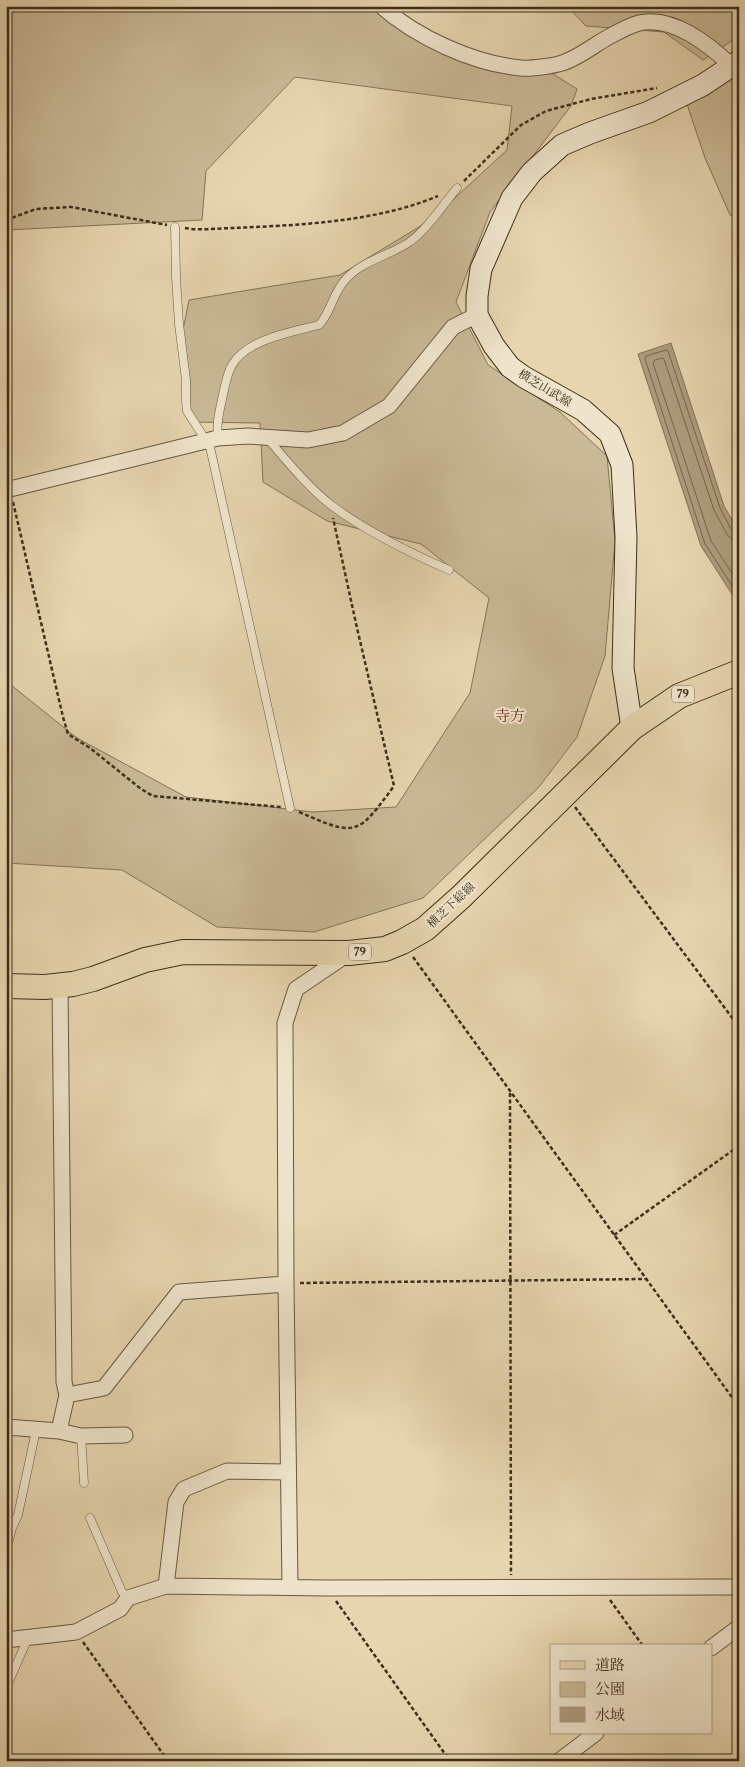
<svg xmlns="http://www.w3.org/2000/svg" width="745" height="1767" font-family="'Libre Caslon Text','Noto Serif JP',serif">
<rect width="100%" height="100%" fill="#e6d5af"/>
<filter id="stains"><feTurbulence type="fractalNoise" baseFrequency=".004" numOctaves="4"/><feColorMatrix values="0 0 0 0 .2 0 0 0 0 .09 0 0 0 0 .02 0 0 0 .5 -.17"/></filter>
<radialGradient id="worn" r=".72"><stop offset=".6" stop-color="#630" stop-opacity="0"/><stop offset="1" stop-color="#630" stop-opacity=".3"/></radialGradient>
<path fill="#c9b996" stroke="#837458" d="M 6,6 L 364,6 L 397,20 L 448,47 L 542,67 L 577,89 L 571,106 L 490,212 L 456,302 L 488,365 L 560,412 L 607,456 L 615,541 L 605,656 L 577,737 L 539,787 L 423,898 L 314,932 L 217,927 L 122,870 L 6,863 L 6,681 L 77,738 L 186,797 L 313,812 L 396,807 L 470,693 L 489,598 L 421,544 L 327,521 L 263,482 L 260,423 L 190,422 L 179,350 L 189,300 L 340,275 L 432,219 L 507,150 L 512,106 L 295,77 L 206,171 L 202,220 L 7,230 Z
M 567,6 L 739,6 L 739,36 L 703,60 L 664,32 L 586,26 Z
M 739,75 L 739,219 L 730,215 L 705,158 L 687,104 Z"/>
<path fill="#ad9c7d" stroke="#807056" d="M 671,343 L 724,506 L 739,532 L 739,605 L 701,546 L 638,354 Z"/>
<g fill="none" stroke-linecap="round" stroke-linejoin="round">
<path stroke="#75654c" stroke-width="1" d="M 739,534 L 732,531 L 720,508 L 668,351 L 666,350 L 646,356 L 645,359 L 705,544 L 739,596
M 739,540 L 733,539 L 728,536 L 714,510 L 664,359 L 662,358 L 655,360 L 653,363 L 711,541 L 739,584"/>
<defs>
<path id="lane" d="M 175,227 L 176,277 L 179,324 L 186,380 L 186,402 L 187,411 L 210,447 L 290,808
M 218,438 C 216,423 220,409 223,395 C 225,385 227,374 232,365 C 247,339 292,332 319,325 C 331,313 333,292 346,279 C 362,261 388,256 408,243 C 426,231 443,205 457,188
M 267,438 C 287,461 307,486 331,505 C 367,532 408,552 449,570
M 81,1436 L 84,1483
M 90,1518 L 122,1592 L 128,1598
M 6,1551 L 12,1528 L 18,1515 L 36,1430
M 6,1688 L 28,1638"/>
<path id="street" d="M 381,6 C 416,37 474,64 521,68 C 530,69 553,66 562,63 C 576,59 593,46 605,39 C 616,33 628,26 639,23 C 673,15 709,45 732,66
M 6,490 L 218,438 L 248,436 L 308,440 L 343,433 L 389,406 L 453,327 L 477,315
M 60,985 L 64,1382 L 67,1395
M 6,1427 L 59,1431 L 67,1395 L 104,1388 L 179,1292 L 286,1284
M 59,1431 L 81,1436 L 125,1435
M 166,1586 L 176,1502 L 184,1489 L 227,1471 L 287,1472
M 290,1587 L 286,1284 L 285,1023 L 296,989 L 349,953
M 6,1640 L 76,1632 L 120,1609 L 128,1598 L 166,1586 L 326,1588 L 739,1587
M 711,1648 L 739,1627
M 559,1761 L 596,1733"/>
<path id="secondary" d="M 632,728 L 623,668 L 626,537 L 622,465 L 610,434 L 583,410 L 524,377 L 510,367 L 494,346 L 477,315 L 477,296 L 481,269 L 512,198 L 532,172 L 562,145 L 590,133 L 649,112 L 703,85 L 739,61"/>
<path id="primary" d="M 6,986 L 45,987 L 73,984 L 93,979 L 145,960 L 183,952 L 349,953 L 385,949 L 402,942 L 425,929 L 461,897 L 632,728 L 679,696 L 739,672"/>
</defs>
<use href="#lane" stroke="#675840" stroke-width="9"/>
<use href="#street" stroke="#675840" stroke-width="17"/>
<use href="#secondary" stroke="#3d2e1b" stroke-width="23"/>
<use href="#primary" stroke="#3d2e1b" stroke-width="26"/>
<path stroke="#3d2e1b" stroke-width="2.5" stroke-dasharray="4 2.5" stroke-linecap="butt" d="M 464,181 L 521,125 L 546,111 L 591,99 L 657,88
M 6,220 L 36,209 L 71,207 L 167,225
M 185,228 C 200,231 219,228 234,228 C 301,225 376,222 438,196
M 13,502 L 63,717 L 68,734 L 90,748 L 141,789 L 153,796 L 281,807
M 575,807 L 739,1027
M 299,812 C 357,837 357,836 394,786 L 357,628 L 333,518
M 413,957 L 739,1407
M 510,1093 L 511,1575
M 614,1235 L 739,1146
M 300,1283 L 646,1279
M 734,1575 L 735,1403
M 610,1600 L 643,1646
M 336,1601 L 450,1761
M 83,1642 L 168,1761"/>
<use href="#lane" stroke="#efe4cb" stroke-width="8"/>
<use href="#street" stroke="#efe4cb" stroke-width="15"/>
<use href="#secondary" stroke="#efe4cb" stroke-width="21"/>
<use href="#primary" stroke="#e6d5af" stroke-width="24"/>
</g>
<g text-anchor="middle" stroke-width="4" stroke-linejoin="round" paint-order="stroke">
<g fill="#efe4cb" stroke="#726550" stroke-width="1">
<rect x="672" y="685.5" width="22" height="17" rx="4"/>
<rect x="349" y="943.5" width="22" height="17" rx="4"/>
</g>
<g font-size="11" font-weight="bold" fill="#3d2e1b">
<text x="683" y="698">79</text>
<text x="360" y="956">79</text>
</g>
<g font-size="12" fill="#3d2e1b" stroke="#efe4cb">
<text transform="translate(545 388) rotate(31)" y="4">横芝山武線</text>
<text transform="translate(451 905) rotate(-43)" y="4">横芝下総線</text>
</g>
<g font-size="15" fill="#7a1f14" stroke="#efe4cb">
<text x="510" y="721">寺方</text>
</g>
</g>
<rect width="745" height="1767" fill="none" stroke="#e6d5af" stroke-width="25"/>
<rect x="8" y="8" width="730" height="1752" fill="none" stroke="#3d2e1b" stroke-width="2.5"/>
<rect x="12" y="12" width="720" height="1742" fill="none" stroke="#3d2e1b"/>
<rect x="550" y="1644" width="162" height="90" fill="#efe4cb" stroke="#a89b85"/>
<rect x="560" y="1661" width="25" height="8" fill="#e6d5af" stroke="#a89b85"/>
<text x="595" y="1670" font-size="15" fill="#3d2e1b">道路</text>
<rect x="560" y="1682" width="25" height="15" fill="#c9b996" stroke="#a89b85"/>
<text x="595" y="1694" font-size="15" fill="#3d2e1b">公園</text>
<rect x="560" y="1707" width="25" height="15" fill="#ad9c7d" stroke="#a89b85"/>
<text x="595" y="1720" font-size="15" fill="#3d2e1b">水域</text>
<rect width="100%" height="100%" filter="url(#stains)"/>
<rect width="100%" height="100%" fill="url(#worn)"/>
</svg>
